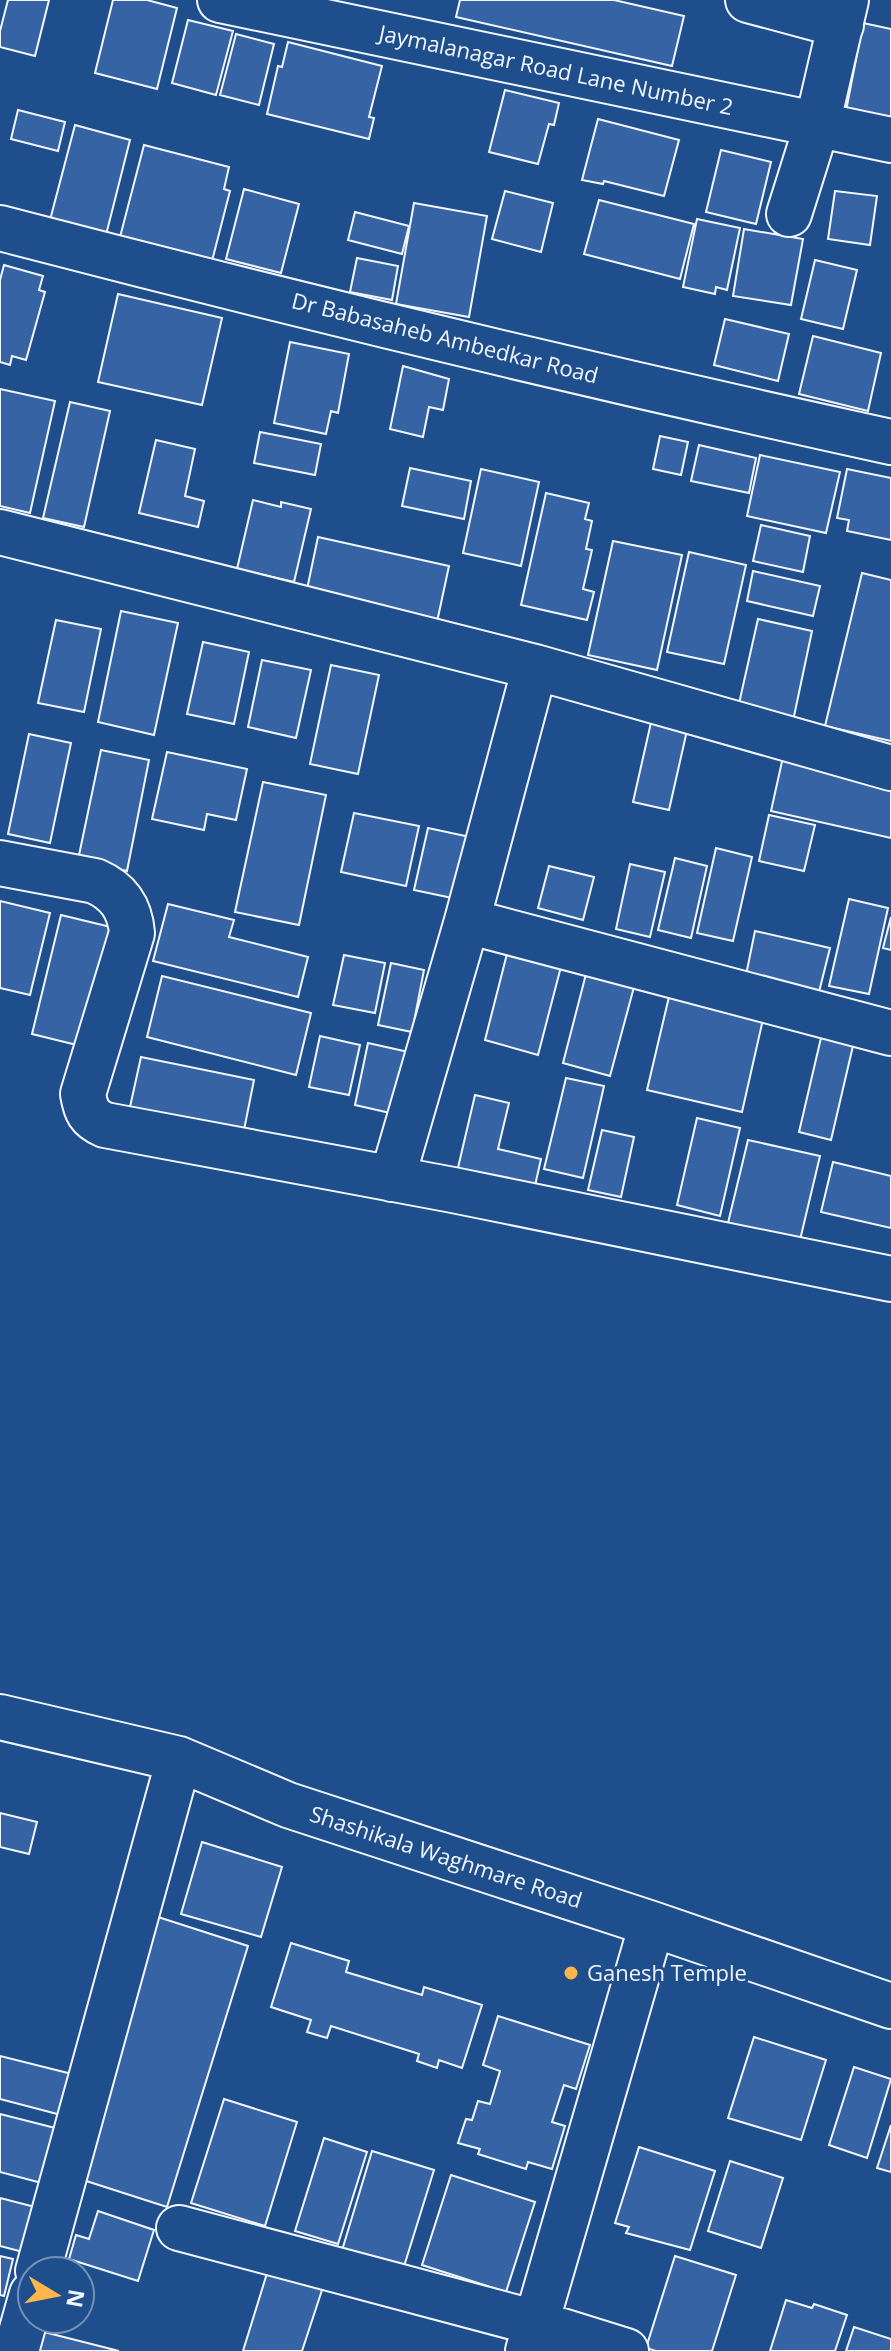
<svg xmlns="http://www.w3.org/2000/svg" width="891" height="2351" font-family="'Open Sans',sans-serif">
<rect width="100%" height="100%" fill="#1f4e8c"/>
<path fill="#3563a3" stroke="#f2f6ff" stroke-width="2" d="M 8,0 L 49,0 L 35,56 L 0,47 L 0,31 Z
M 113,0 L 147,0 L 177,8 L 157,89 L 95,73 Z
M 460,0 L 614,0 L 684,16 L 672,66 L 456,17 Z
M 188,20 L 233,31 L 216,95 L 172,83 Z
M 863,23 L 891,29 L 891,120 L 846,111 Z
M 236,34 L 274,44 L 259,105 L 220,95 Z
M 288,42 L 382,66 L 369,117 L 374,118 L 369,139 L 267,114 L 278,66 L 282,67 Z
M 505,90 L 559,103 L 554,125 L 549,124 L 538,164 L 489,152 Z
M 18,110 L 65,122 L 58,151 L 11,139 Z
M 598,119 L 679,140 L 664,196 L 604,181 L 603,184 L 582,180 Z
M 75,125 L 130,140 L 106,235 L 50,220 Z
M 144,145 L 229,167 L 224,189 L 230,191 L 212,261 L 120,237 Z
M 721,150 L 771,162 L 756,224 L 706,212 Z
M 244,189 L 299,204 L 281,273 L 226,259 Z
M 505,191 L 553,203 L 541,252 L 492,239 Z
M 835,191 L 877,196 L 870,245 L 828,239 Z
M 599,200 L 694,224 L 680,279 L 584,254 Z
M 414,203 L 487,216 L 469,317 L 396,304 Z
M 355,212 L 409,226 L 402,254 L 348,240 Z
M 697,219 L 740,228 L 727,290 L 716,287 L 715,294 L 683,287 Z
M 744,229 L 803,239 L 791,305 L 733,296 Z
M 357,258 L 398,266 L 392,300 L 350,292 Z
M 815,260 L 857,270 L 843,329 L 801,319 Z
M 4,265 L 43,276 L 39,290 L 45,292 L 26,360 L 12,356 L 10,365 L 0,362 L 0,280 Z
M 118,294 L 222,318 L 202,405 L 98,382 Z
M 725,319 L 789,334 L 778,381 L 714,365 Z
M 813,336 L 881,353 L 868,411 L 799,394 Z
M 290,342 L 349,354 L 338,413 L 331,411 L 326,434 L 274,423 Z
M 403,366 L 449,379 L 443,410 L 429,407 L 423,437 L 390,429 Z
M 0,389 L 55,401 L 30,513 L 0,506 Z
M 70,402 L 110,411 L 84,527 L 43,518 Z
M 260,432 L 321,444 L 315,475 L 254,463 Z
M 660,436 L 688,442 L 681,475 L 653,469 Z
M 156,440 L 195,449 L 185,496 L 204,501 L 198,527 L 139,513 Z
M 699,445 L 756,458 L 749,493 L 691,481 Z
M 760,455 L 840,472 L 826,533 L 747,516 Z
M 410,468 L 471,481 L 464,519 L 402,506 Z
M 481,469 L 539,482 L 521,566 L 463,553 Z
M 847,469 L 891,478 L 891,540 L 847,531 L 849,520 L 837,518 Z
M 546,493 L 589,503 L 585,519 L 592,521 L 586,549 L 592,550 L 583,589 L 594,592 L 587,620 L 521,605 Z
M 253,500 L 281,507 L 281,502 L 311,509 L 294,582 L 237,569 Z
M 761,525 L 810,536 L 803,572 L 753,561 Z
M 318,537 L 449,566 L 437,622 L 306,594 Z
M 613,541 L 682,555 L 657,670 L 588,655 Z
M 689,552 L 746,565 L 724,664 L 667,652 Z
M 753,571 L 820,586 L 813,616 L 747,601 Z
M 862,573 L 891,580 L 891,741 L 825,726 Z
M 121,611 L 178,623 L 154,735 L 98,722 Z
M 758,619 L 812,631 L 793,721 L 738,708 Z
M 56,620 L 101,629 L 84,712 L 38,703 Z
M 203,642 L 249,652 L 234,724 L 187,714 Z
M 262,660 L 311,670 L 296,738 L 248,727 Z
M 331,665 L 379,675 L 358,774 L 310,764 Z
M 652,718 L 688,726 L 669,810 L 633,802 Z
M 29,734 L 71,743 L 50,843 L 8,834 Z
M 101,750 L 149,760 L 127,871 L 78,860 Z
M 167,752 L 247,769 L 236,820 L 207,814 L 204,830 L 152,819 Z
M 783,757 L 891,782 L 891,838 L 771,811 Z
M 263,782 L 326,795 L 299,925 L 235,912 Z
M 354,813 L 419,826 L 406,886 L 341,872 Z
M 769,815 L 815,825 L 804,871 L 759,861 Z
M 428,828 L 470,837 L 457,899 L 414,890 Z
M 716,848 L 752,857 L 733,941 L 697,933 Z
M 675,858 L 707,866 L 691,938 L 658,930 Z
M 630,864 L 665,872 L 650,937 L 616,929 Z
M 549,866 L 594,877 L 583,920 L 538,908 Z
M 849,899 L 888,908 L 869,994 L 829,986 Z
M 0,901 L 50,913 L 30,995 L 0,988 Z
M 168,904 L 234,920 L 229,937 L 308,957 L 298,997 L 153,961 Z
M 61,915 L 119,929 L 89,1048 L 32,1034 Z
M 891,917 L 891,950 L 883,948 Z
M 755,931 L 830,948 L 819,992 L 746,975 Z
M 509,946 L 563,959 L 538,1055 L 485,1040 Z
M 344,955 L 385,963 L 375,1013 L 333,1005 Z
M 391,963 L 424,970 L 412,1032 L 378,1025 Z
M 586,974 L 634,987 L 610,1076 L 563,1063 Z
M 162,976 L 311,1013 L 296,1075 L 147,1037 Z
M 672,984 L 766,1006 L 742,1112 L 647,1090 Z
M 824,1025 L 856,1033 L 831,1140 L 799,1132 Z
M 320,1036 L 360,1045 L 349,1095 L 309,1087 Z
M 368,1043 L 413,1053 L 399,1115 L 355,1105 Z
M 141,1057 L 254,1080 L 242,1140 L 128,1116 Z
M 566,1078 L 604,1086 L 583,1178 L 544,1169 Z
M 475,1095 L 509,1103 L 498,1149 L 541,1159 L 534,1190 L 457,1172 Z
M 697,1118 L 740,1128 L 720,1216 L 677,1205 Z
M 602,1130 L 634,1137 L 621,1197 L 588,1190 Z
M 748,1140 L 820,1156 L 800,1240 L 728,1223 Z
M 833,1162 L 891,1176 L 891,1228 L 821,1212 Z
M 0,1813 L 37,1822 L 29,1854 L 0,1847 Z
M 202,1842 L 282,1867 L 261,1937 L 181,1914 Z
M 158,1917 L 248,1946 L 167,2207 L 77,2178 Z
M 291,1943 L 349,1961 L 346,1972 L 422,1995 L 424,1987 L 482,2005 L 462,2068 L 439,2060 L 437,2068 L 417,2061 L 419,2054 L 331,2026 L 327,2038 L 307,2032 L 311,2020 L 271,2007 Z
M 498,2016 L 590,2045 L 576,2089 L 564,2085 L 552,2122 L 565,2126 L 552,2169 L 528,2162 L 526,2169 L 478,2154 L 480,2149 L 458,2143 L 466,2119 L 472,2120 L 478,2101 L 490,2104 L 500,2071 L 483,2065 Z
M 754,2037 L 826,2060 L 801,2140 L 728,2118 Z
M 0,2056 L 72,2074 L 61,2115 L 0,2099 Z
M 854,2067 L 891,2079 L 867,2158 L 829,2145 Z
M 224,2099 L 297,2122 L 265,2226 L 191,2203 Z
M 0,2114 L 67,2131 L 53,2186 L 0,2172 Z
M 891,2125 L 891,2172 L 877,2168 Z
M 324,2138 L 367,2152 L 338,2244 L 295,2231 Z
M 639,2147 L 715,2171 L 690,2250 L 626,2233 L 629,2227 L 615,2223 Z
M 372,2151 L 434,2170 L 401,2276 L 340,2257 Z
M 730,2161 L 783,2178 L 761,2248 L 708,2231 Z
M 451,2175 L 535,2202 L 506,2292 L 422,2265 Z
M 0,2198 L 35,2207 L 23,2252 L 0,2246 Z
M 98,2211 L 154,2230 L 138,2281 L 69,2259 L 76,2235 L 89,2239 Z
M 0,2256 L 13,2259 L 4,2296 L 0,2295 Z
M 675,2256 L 736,2275 L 712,2351 L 656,2351 L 646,2348 Z
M 268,2270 L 323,2287 L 302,2351 L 243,2351 Z
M 786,2300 L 812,2308 L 814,2304 L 847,2315 L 835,2351 L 770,2351 Z
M 854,2327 L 891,2339 L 891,2351 L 846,2351 Z
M 40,2331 L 119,2351 L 35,2351 Z"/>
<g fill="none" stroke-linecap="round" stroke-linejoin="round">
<defs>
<path id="minor" d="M 220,0 L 891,140
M 748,0 L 841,25
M 789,214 L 817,125 L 846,0
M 0,228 C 295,305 593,377 891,442
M 0,532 L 535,667 L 891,768
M 0,863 L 95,881 C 118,891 130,908 132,933 L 83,1094 C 86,1111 89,1118 105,1125 L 453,1190 L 891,1279
M 467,921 L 891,1033
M 392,1179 L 467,921 L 535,667
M 0,1717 L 179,1759 L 288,1805 L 652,1924 L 891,2006
M 179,2228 L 536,2323 L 626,2351
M 38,2271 L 179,1759
M 16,2351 L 32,2294
M 528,2351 L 652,1924"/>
</defs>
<use href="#minor" stroke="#f2f6ff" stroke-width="48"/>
<use href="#minor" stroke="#1f4e8c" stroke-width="44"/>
</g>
<circle fill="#ffb74d" stroke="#1f4e8c" stroke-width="3" cx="571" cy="1973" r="8"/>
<g text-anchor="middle" stroke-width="6" stroke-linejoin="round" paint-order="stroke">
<g font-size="22" fill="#f2f6ff" stroke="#1f4e8c">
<text transform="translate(556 70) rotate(12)" y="8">Jaymalanagar Road Lane Number 2</text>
<text transform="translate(445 338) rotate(14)" y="8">Dr Babasaheb Ambedkar Road</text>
<text transform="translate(446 1857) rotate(18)" y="8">Shashikala Waghmare Road</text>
</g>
<g font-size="22" fill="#f2f6ff" stroke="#1f4e8c" text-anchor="start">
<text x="587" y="1981">Ganesh Temple</text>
</g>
</g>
<g transform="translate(56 2295) rotate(100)"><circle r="38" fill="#1f4e8c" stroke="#7391ba" stroke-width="2"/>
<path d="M0-6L14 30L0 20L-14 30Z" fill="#ffb74d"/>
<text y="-12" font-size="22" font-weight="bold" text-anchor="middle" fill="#f2f6ff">N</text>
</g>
</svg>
